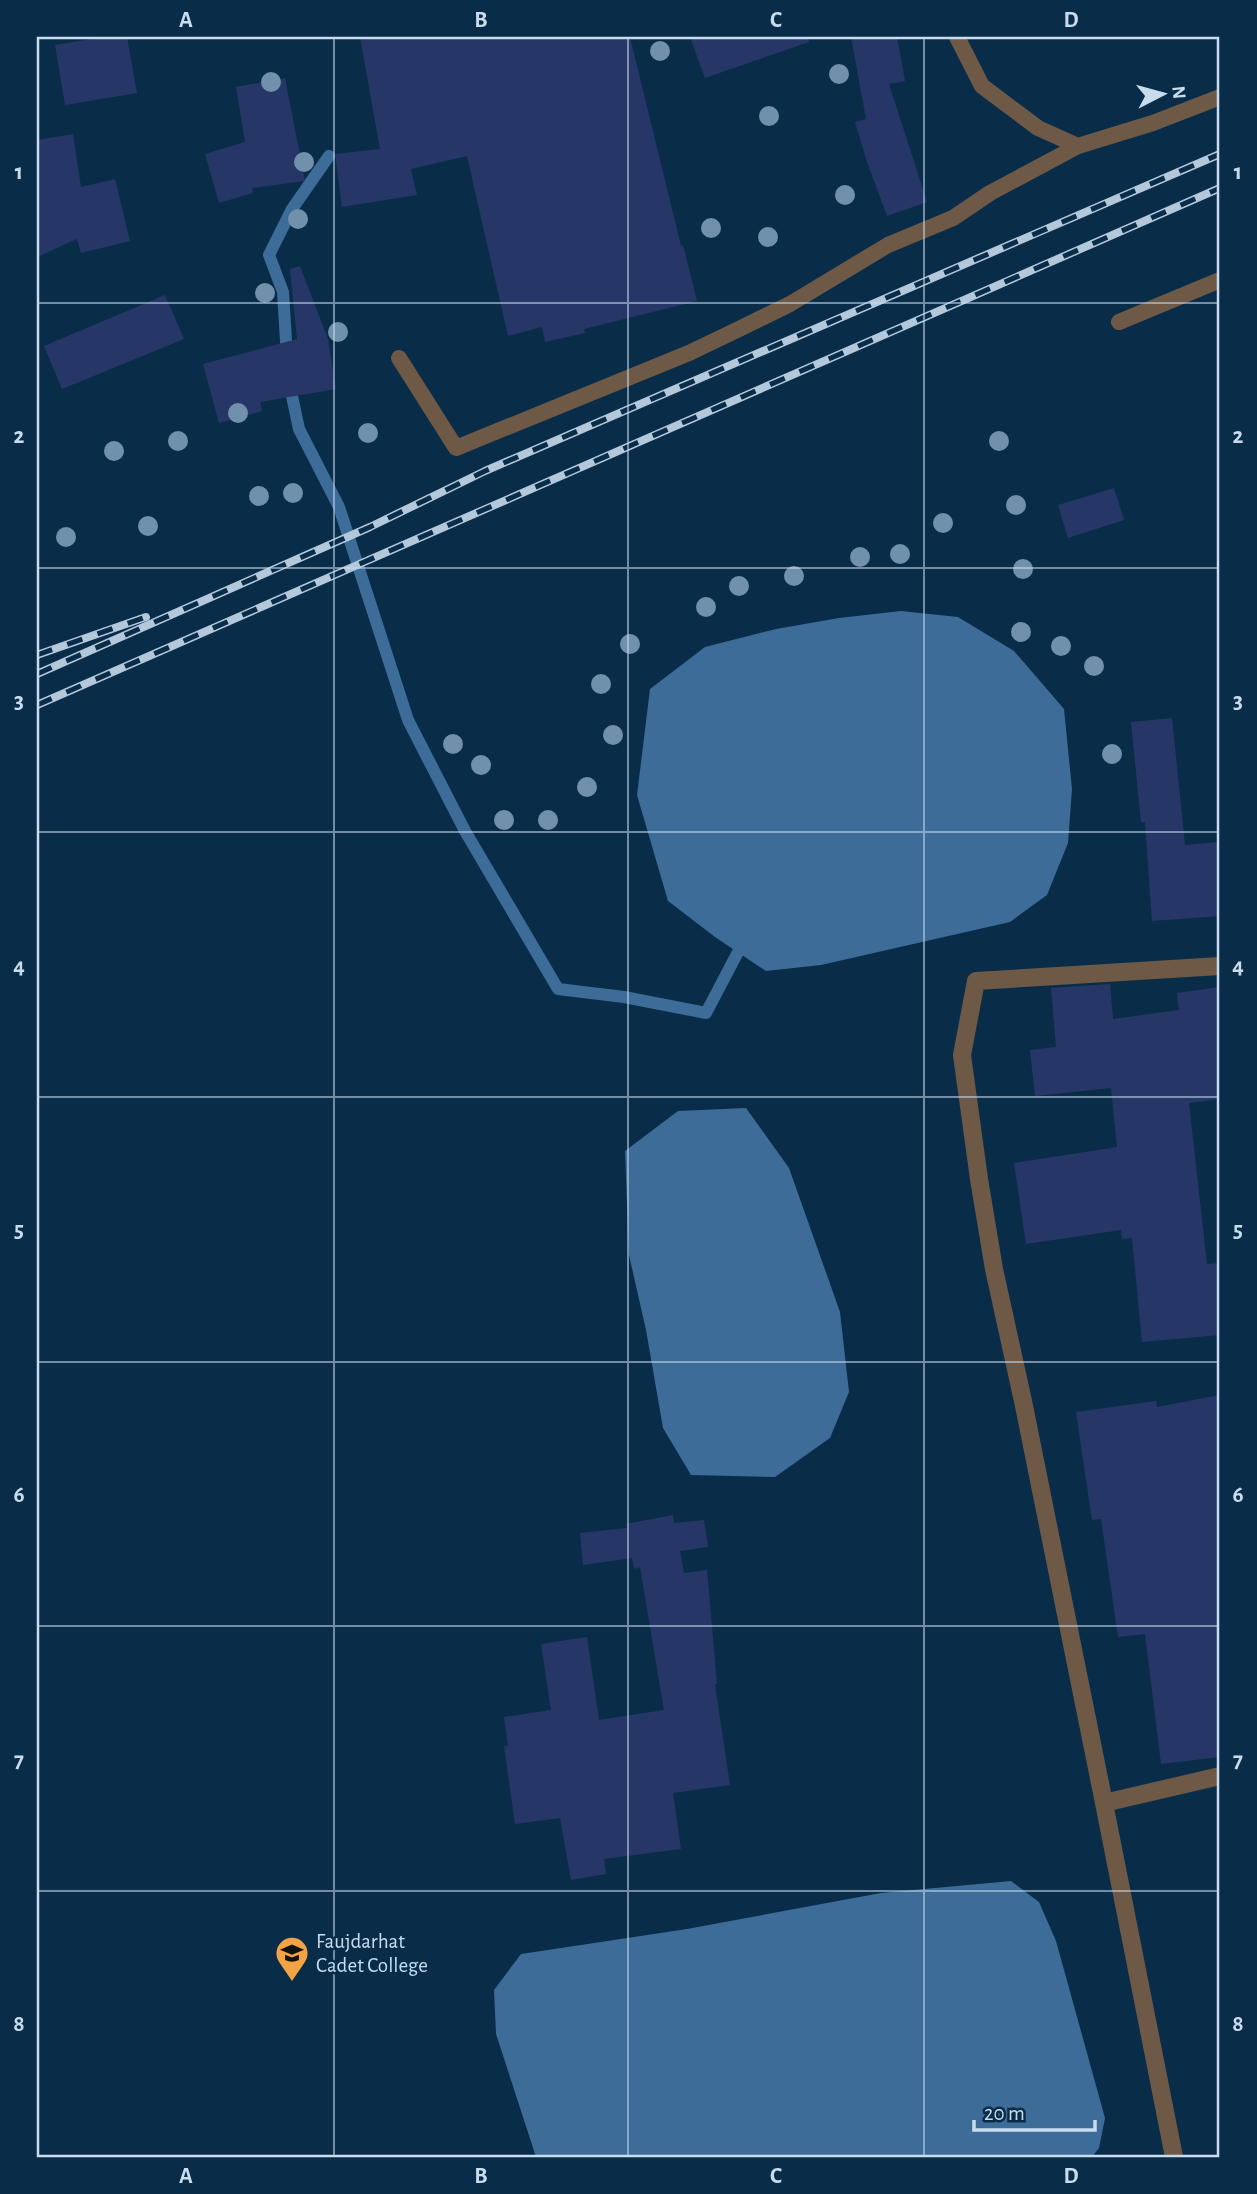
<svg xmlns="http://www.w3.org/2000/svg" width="1257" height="2194" font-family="'Alegreya Sans',sans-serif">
<rect width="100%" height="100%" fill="#092d49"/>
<path fill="#3c6c97" d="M 901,611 L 958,617 L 1014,651 L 1064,709 L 1072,789 L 1068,843 L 1047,895 L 1010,922 L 821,965 L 766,971 L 715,937 L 668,901 L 637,795 L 650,689 L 705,647 L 776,629 L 839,618 Z
M 746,1108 L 789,1168 L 840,1312 L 849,1392 L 830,1438 L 775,1477 L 691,1475 L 663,1428 L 646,1330 L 629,1255 L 625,1151 L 678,1111 Z
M 1011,1881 L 1039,1902 L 1056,1941 L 1105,2118 L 1099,2148 L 1092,2157 L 536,2157 L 496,2034 L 494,1990 L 521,1954 L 687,1929 L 881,1893 Z"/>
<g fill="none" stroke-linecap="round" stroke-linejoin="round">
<path stroke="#3c6c97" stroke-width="12" d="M 287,357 L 283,292 L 269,255 L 292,209 L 329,156
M 289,382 L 299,429 L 339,507 L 408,720 L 465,831 L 558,989 L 624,997 L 706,1013 L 738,952"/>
</g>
<path fill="#263767" d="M 103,37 L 127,37 L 137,93 L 65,105 L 55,45 Z
M 360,37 L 630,37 L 681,246 L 683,245 L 697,301 L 584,329 L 585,333 L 545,342 L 542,327 L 508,336 L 467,156 L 411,169 L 417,195 L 342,207 L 335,154 L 380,149 Z
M 690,37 L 808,37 L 809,42 L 705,78 Z
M 851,37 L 897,37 L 905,81 L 889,84 L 927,202 L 887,216 L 867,162 L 855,122 L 866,119 Z
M 285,78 L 305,181 L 252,188 L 253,193 L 219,203 L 205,154 L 245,142 L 236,87 Z
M 73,134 L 81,187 L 115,179 L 130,241 L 81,253 L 77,239 L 37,257 L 37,140 Z
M 300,266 L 328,339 L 336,389 L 260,402 L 262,411 L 219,423 L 203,364 L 297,339 L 290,269 Z
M 165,295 L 184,339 L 62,389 L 44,346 Z
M 1114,488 L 1124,520 L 1068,538 L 1058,505 Z
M 1172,718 L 1185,845 L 1220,842 L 1220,916 L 1152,921 L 1145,822 L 1141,822 L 1131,722 Z
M 1110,984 L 1113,1019 L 1179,1010 L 1177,993 L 1220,987 L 1220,1099 L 1189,1103 L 1207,1264 L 1220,1263 L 1220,1335 L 1142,1342 L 1132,1238 L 1122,1239 L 1121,1230 L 1026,1244 L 1014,1163 L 1117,1147 L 1111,1088 L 1035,1096 L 1030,1050 L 1056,1047 L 1051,988 Z
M 1220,1395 L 1220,1757 L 1161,1764 L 1145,1634 L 1118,1637 L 1101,1519 L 1092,1520 L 1076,1412 L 1156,1401 L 1157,1407 Z
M 673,1515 L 674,1523 L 704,1520 L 708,1547 L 680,1551 L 684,1573 L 707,1570 L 717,1684 L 715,1685 L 730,1785 L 673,1793 L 681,1849 L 604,1859 L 606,1874 L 571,1880 L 560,1818 L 515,1824 L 504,1746 L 508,1746 L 504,1717 L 551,1710 L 541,1644 L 587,1637 L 599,1720 L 664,1710 L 640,1567 L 634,1569 L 632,1558 L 583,1565 L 580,1533 L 627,1528 L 626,1524 Z"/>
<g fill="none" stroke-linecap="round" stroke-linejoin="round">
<path stroke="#6d5946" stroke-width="16" d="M 957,37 L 982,86 L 1038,128 L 1078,146 L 1153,123 L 1220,97
M 1119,322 L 1220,280
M 399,358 L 456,448 L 689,353 L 739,329 L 790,304 L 888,245 L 953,218 L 990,193 L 1078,146"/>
<path stroke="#6d5946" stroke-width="18" d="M 1220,966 L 976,981 L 962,1055 L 979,1179 L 994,1269 L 1023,1401 L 1104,1803 L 1220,1776
M 1104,1803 L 1174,2157"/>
<defs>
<path id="rail" d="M 37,655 L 146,617
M 37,674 L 370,527 L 485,471 L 1220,154
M 37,705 L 1220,188"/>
</defs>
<use href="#rail" stroke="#b3c8db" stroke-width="8"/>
<use href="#rail" stroke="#092d49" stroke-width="5" stroke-dasharray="16" stroke-linecap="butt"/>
</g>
<g fill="#7190ab">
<circle cx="660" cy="51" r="10"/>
<circle cx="839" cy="74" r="10"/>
<circle cx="271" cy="82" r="10"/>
<circle cx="769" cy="116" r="10"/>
<circle cx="304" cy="162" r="10"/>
<circle cx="845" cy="195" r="10"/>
<circle cx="298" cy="219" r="10"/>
<circle cx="711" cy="228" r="10"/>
<circle cx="768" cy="237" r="10"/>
<circle cx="265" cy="293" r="10"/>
<circle cx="338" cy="332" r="10"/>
<circle cx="238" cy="413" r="10"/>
<circle cx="368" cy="433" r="10"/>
<circle cx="178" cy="441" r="10"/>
<circle cx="999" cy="441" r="10"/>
<circle cx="114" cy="451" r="10"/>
<circle cx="293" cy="493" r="10"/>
<circle cx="259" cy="496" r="10"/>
<circle cx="1016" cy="505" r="10"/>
<circle cx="943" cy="523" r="10"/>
<circle cx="148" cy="526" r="10"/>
<circle cx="66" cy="537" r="10"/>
<circle cx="900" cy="554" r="10"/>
<circle cx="860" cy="557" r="10"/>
<circle cx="1023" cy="569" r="10"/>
<circle cx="794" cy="576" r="10"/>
<circle cx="739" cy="586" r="10"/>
<circle cx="706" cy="607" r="10"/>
<circle cx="1021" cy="632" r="10"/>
<circle cx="630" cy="644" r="10"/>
<circle cx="1061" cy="646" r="10"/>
<circle cx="1094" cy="666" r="10"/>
<circle cx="601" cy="684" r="10"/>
<circle cx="613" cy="735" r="10"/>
<circle cx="453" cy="744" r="10"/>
<circle cx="1112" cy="754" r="10"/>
<circle cx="481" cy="765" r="10"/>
<circle cx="587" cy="787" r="10"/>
<circle cx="504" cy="820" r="10"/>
<circle cx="548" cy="820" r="10"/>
</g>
<path fill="none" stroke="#c9dcee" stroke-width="2" stroke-opacity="0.55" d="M 334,37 L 334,2157M 628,37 L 628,2157M 924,37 L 924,2157M 37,303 L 1220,303M 37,568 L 1220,568M 37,832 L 1220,832M 37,1097 L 1220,1097M 37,1362 L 1220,1362M 37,1626 L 1220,1626M 37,1891 L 1220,1891"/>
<defs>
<symbol id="university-pin" viewBox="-11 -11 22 30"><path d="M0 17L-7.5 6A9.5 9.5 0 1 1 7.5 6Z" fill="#f4a344" stroke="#092d49"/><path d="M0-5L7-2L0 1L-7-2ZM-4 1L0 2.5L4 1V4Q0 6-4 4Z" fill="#111"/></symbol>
</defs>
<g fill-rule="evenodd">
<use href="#university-pin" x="273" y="1934" width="38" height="52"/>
</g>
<g text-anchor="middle" stroke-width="5" stroke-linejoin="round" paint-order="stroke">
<g font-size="21" fill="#c9dcee" stroke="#092d49" text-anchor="start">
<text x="316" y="1948">Faujdarhat<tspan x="316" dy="24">Cadet College</tspan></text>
</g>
</g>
<rect width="1257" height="2194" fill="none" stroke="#092d49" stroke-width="77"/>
<g transform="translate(1163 94) rotate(84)" stroke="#092d49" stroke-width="5" paint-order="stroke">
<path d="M0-5L12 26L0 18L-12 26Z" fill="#c9dcee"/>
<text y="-10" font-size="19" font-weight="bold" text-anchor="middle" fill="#c9dcee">N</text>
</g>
<path d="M974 2120v10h121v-10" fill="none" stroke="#c9dcee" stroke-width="3.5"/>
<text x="984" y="2120" font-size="21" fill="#c9dcee" stroke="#092d49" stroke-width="5" paint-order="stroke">20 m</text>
<rect x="38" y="38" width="1180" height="2118" fill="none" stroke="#c9dcee" stroke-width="2.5"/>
<g font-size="23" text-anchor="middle" font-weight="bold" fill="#c9dcee">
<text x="186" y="27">A</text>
<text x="481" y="27">B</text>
<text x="776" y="27">C</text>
<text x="1071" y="27">D</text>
<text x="19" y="179">1</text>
<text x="1238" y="179">1</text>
<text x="19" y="443">2</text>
<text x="1238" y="443">2</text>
<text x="19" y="708">3</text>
<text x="1238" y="708">3</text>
<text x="19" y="973">4</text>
<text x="1238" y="973">4</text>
<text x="19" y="1237">5</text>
<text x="1238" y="1237">5</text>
<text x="19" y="1502">6</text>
<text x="1238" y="1502">6</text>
<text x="19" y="1767">7</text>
<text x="1238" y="1767">7</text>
<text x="19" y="2031">8</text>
<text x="1238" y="2031">8</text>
<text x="186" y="2183">A</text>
<text x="481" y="2183">B</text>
<text x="776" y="2183">C</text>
<text x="1071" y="2183">D</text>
</g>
</svg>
